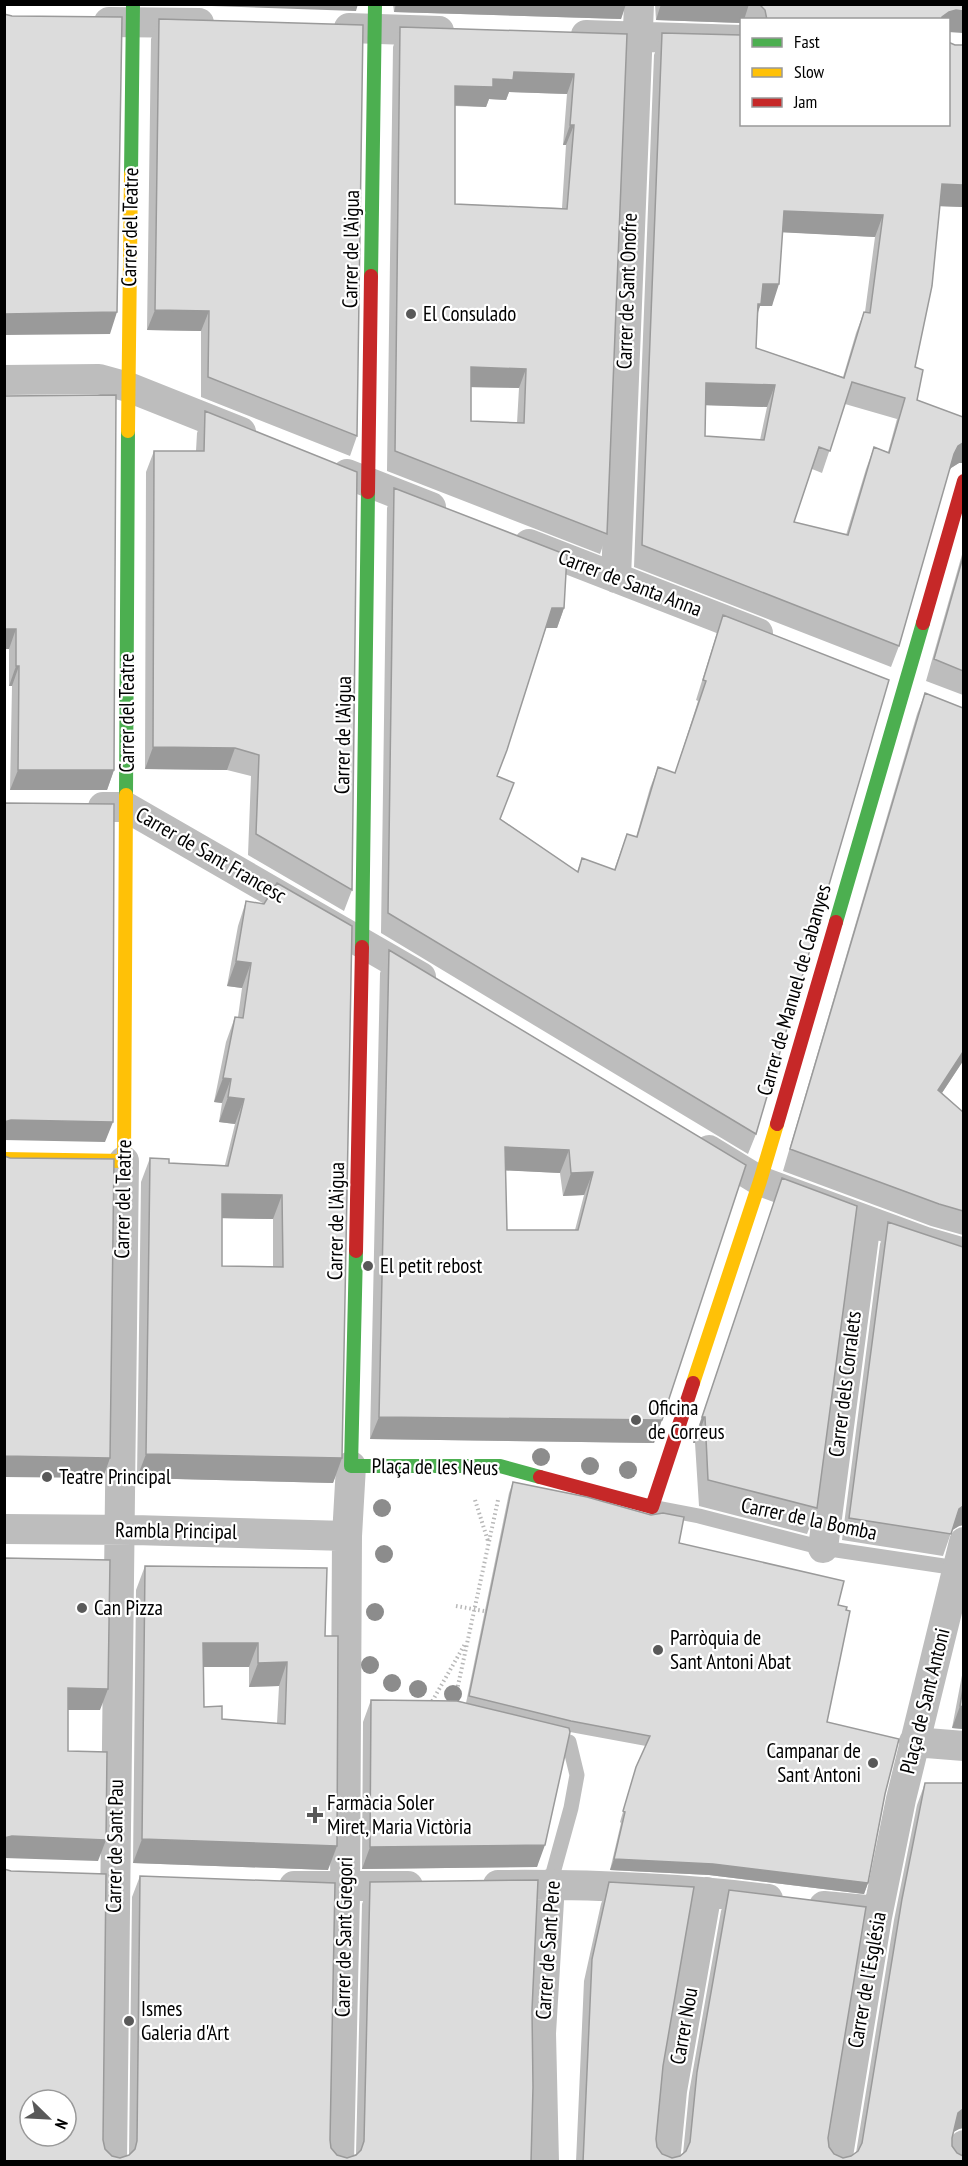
<svg xmlns="http://www.w3.org/2000/svg" width="968" height="2166" font-family="'PT Sans Narrow',sans-serif">
<rect width="100%" height="100%" fill="#fff"/>
<g fill="none" stroke-linecap="round" stroke-linejoin="round">
<path stroke="#b8b8b8" stroke-width="4" stroke-dasharray="1.5 3" stroke-linecap="butt" d="M 475,1500 L 488,1541
M 456,1606 L 484,1611
M 454,1704 L 498,1500
M 430,1705 L 465,1644"/>
<path stroke="#bdbdbd" stroke-width="15" d="M 652,1507 L 699,1516 L 823,1548 L 957,1568
M 549,1737 L 569,1742 L 577,1775 L 571,1808 L 550,1884"/>
<path stroke="#bdbdbd" stroke-width="30" d="M 109,22 L 199,23
M 349,28 L 439,31
M 586,35 L 742,40
M 4,380 L 99,379 L 128,387 L 241,432
M 347,474 L 431,507
M 529,544 L 758,633
M 616,578 L 639,4
M 103,807 L 126,807 L 421,977
M 709,1150 L 760,1181 L 926,1242 L 964,1253
M 4,1529 L 134,1530 L 347,1536
M 823,1548 L 866,1221
M 914,1742 L 964,1746
M 498,1885 C 588,1884 679,1888 768,1899
M 294,1886 L 408,1886
M 824,1906 L 878,1911
M 112,2162 L 124,1161
M 339,2162 L 345,1897 L 347,1536 L 351,1466
M 544,2162 L 541,2033 L 550,1884
M 665,2162 L 672,2091 L 707,1892
M 837,2162 L 877,1917 L 901,1799 L 964,1542
M 961,2162 L 964,2145"/>
<path stroke="#4caf50" stroke-width="14" d="M 131,174 L 133,4
M 371,276 L 375,4
M 126,795 L 128,431
M 836,922 L 923,623
M 362,947 L 368,492
M 356,1251 L 351,1466 L 500,1466 L 540,1477"/>
<path stroke="#ffc107" stroke-width="14" d="M 128,431 L 131,174
M 4,1159 L 124,1161 L 126,795
M 693,1383 L 760,1181 L 777,1124"/>
<path stroke="#c62828" stroke-width="14" d="M 368,492 L 371,276
M 923,623 L 964,481
M 777,1124 L 836,922
M 356,1251 L 362,947
M 540,1477 L 652,1507 L 693,1383"/>
</g>
<g fill="#8c8c8c">
<circle cx="541" cy="1457" r="9"/>
<circle cx="590" cy="1466" r="9"/>
<circle cx="628" cy="1470" r="9"/>
<circle cx="382" cy="1508" r="9"/>
<circle cx="384" cy="1554" r="9"/>
<circle cx="375" cy="1612" r="9"/>
<circle cx="370" cy="1665" r="9"/>
<circle cx="392" cy="1683" r="9"/>
<circle cx="418" cy="1689" r="9"/>
<circle cx="453" cy="1694" r="9"/>
</g>
<path fill="#bdbdbd" fill-rule="evenodd" d="M 393,4 L 626,4 L 621,19 L 394,12 Z
M 655,4 L 963,4 L 948,32 L 948,20 L 741,20 L 741,23 L 656,20 Z
M 159,19 L 357,436 L 350,456 L 201,397 L 201,331 L 147,330 L 151,39 Z
M 400,27 L 627,34 L 607,534 L 600,554 L 387,471 L 393,47 ZM 509,92 L 567,94 L 563,145 L 566,145 L 562,208 L 455,204 L 455,106 L 486,107 L 489,99 L 506,100 ZM 471,387 L 519,388 L 517,423 L 471,421 Z
M 662,33 L 963,45 L 963,207 L 940,206 L 915,367 L 917,400 L 963,417 L 963,463 L 959,463 L 951,468 L 949,470 L 899,646 L 891,667 L 634,567 L 654,55 ZM 783,232 L 875,237 L 865,312 L 864,312 L 856,333 L 843,377 L 756,348 L 758,313 L 760,306 L 772,306 ZM 845,404 L 897,419 L 888,452 L 874,447 L 866,469 L 846,535 L 794,522 L 812,469 L 822,473 ZM 705,405 L 767,407 L 760,440 L 705,436 Z
M 4,396 L 114,770 L 107,790 L 10,790 L 12,686 L 9,686 L 9,649 L 4,649 Z
M 205,411 L 352,890 L 344,911 L 248,855 L 251,776 L 227,770 L 145,769 L 146,472 L 154,451 L 196,451 L 197,433 Z
M 394,488 L 564,608 L 557,628 L 546,628 L 497,777 L 501,819 L 577,872 L 582,858 L 614,870 L 627,834 L 636,837 L 650,788 L 658,767 L 675,773 L 698,701 L 696,700 L 716,636 L 723,615 L 756,1134 L 748,1154 L 381,933 L 387,508 Z
M 963,551 L 963,695 L 926,681 Z
M 925,693 L 963,1061 L 942,1093 L 963,1112 L 963,1235 L 931,1226 L 783,1171 L 917,714 Z
M 246,901 L 342,1458 L 333,1483 L 137,1478 L 141,1182 L 150,1158 L 169,1163 L 225,1165 L 235,1124 L 219,1122 L 222,1103 L 214,1102 L 226,1042 L 235,1017 L 238,1017 L 242,988 L 227,986 L 238,926 ZM 222,1218 L 273,1219 L 273,1267 L 222,1266 Z
M 389,950 L 746,1165 L 654,1443 L 370,1439 L 380,973 ZM 505,1170 L 560,1173 L 563,1196 L 584,1195 L 575,1230 L 507,1230 Z
M 782,1178 L 817,1508 L 807,1534 L 699,1506 L 695,1443 L 693,1443 Z
M 888,1222 L 963,1247 L 963,1525 L 959,1526 L 952,1530 L 943,1556 L 842,1540 L 880,1244 Z
M 513,1482 L 679,1543 L 838,1605 L 827,1722 L 885,1794 L 868,1883 L 864,1894 L 709,1875 L 610,1870 L 621,1823 L 620,1822 L 633,1778 L 646,1746 L 570,1732 L 537,1867 L 362,1869 L 363,1722 L 371,1700 L 466,1703 L 509,1493 Z
M 145,1566 L 325,1636 L 328,1870 L 133,1863 L 136,1590 ZM 204,1667 L 249,1667 L 249,1687 L 279,1686 L 277,1723 L 222,1719 L 204,1707 Z
M 963,1670 L 963,1729 L 952,1728 Z
M 925,1783 L 963,1783 L 963,2128 L 959,2129 L 953,2132 L 952,2138 L 952,2146 L 963,2162 L 576,2162 L 584,1981 L 601,1904 L 609,1882 L 663,2066 L 656,2139 L 657,2147 L 662,2154 L 672,2158 L 680,2156 L 683,2154 L 689,2093 L 721,1911 L 729,1890 L 828,2138 L 829,2147 L 834,2154 L 843,2158 L 851,2156 L 856,2153 L 894,1920 L 917,1805 Z
M 140,1876 L 330,2140 L 331,2148 L 337,2155 L 347,2158 L 356,2154 L 362,1904 L 370,1882 L 532,2010 L 531,2162 L 4,2162 L 103,2140 L 105,2149 L 112,2156 L 120,2158 L 129,2155 L 132,1897 Z"/>
<path fill="#9a9a9a" d="M 152,4 L 358,4 L 356,11 Z
M 396,4 L 626,4 L 621,19 L 394,12 Z
M 661,4 L 749,4 L 744,20 L 741,20 L 741,23 L 656,20 Z
M 956,10 L 963,11 L 963,33 L 948,32 L 948,20 L 941,20 L 942,17 L 949,12 Z
M 514,72 L 574,74 L 567,94 L 509,92 L 506,100 L 489,99 L 486,107 L 448,105 L 455,86 L 493,79 Z
M 570,125 L 574,125 L 566,145 L 563,145 Z
M 942,184 L 963,185 L 963,207 L 934,206 Z
M 784,211 L 883,215 L 875,237 L 776,232 Z
M 763,284 L 779,284 L 772,306 L 760,306 L 753,325 Z
M 155,310 L 209,311 L 201,331 L 147,330 Z
M 117,312 L 110,334 L 4,335 L 4,314 Z
M 471,367 L 526,369 L 519,388 L 464,387 Z
M 706,383 L 775,385 L 767,407 L 698,405 Z
M 963,443 L 963,463 L 959,463 L 951,468 L 946,475 L 954,454 L 958,446 Z
M 552,608 L 564,608 L 557,628 L 545,628 Z
M 4,629 L 16,629 L 9,649 L 4,649 Z
M 16,666 L 19,666 L 12,686 L 9,686 Z
M 153,747 L 235,748 L 227,770 L 145,769 Z
M 18,770 L 114,770 L 107,790 L 10,790 Z
M 236,961 L 251,963 L 242,988 L 227,986 Z
M 963,1052 L 963,1061 L 930,1111 L 938,1090 Z
M 223,1078 L 231,1079 L 222,1103 L 214,1102 Z
M 228,1097 L 244,1099 L 235,1124 L 219,1122 Z
M 11,1120 L 113,1122 L 105,1142 L 4,1140 L 4,1122 Z
M 505,1147 L 569,1150 L 560,1173 L 496,1170 Z
M 593,1172 L 584,1195 L 563,1196 L 571,1173 Z
M 222,1194 L 282,1195 L 273,1219 L 213,1218 Z
M 379,1417 L 662,1420 L 654,1443 L 370,1439 Z
M 702,1417 L 705,1417 L 695,1443 L 693,1443 Z
M 146,1454 L 342,1458 L 333,1483 L 137,1478 Z
M 4,1456 L 110,1458 L 103,1478 L 4,1477 Z
M 963,1506 L 963,1525 L 959,1526 L 951,1531 L 959,1509 Z
M 203,1643 L 258,1643 L 249,1667 L 194,1667 Z
M 287,1662 L 279,1686 L 249,1687 L 258,1663 Z
M 68,1688 L 108,1689 L 100,1710 L 60,1710 Z
M 960,1706 L 963,1707 L 963,1729 L 952,1728 Z
M 12,1836 L 106,1840 L 98,1861 L 4,1858 L 4,1838 Z
M 142,1839 L 337,1846 L 328,1870 L 133,1863 Z
M 545,1845 L 537,1867 L 362,1869 L 370,1847 Z
M 614,1859 L 713,1864 L 868,1883 L 864,1894 L 709,1875 L 610,1870 Z
M 963,2109 L 963,2128 L 959,2129 L 950,2134 L 958,2113 Z"/>
<path fill="#dcdcdc" stroke="#9a9a9a" stroke-width="1.5" fill-rule="evenodd" d="M 759,4 L 963,4 L 963,11 L 956,10 L 949,12 L 942,17 L 941,20 L 767,20 L 765,10 Z
M 4,14 L 12,16 L 122,17 L 117,312 L 4,314 Z
M 159,19 L 363,25 L 357,436 L 208,377 L 209,311 L 155,310 Z
M 400,27 L 627,34 L 607,534 L 395,451 ZM 514,72 L 574,74 L 570,125 L 574,125 L 567,209 L 455,204 L 455,86 L 493,87 L 493,79 L 513,80 ZM 471,367 L 526,369 L 524,423 L 471,421 Z
M 662,33 L 741,35 L 741,124 L 948,124 L 948,42 L 955,45 L 963,45 L 963,185 L 942,184 L 932,286 L 915,367 L 923,370 L 917,400 L 963,417 L 963,443 L 958,446 L 954,454 L 899,646 L 642,545 ZM 784,211 L 883,215 L 870,313 L 864,312 L 844,378 L 756,348 L 758,304 L 761,304 L 763,284 L 779,284 ZM 852,382 L 905,398 L 889,453 L 874,447 L 848,535 L 794,522 L 819,447 L 830,451 ZM 706,383 L 775,385 L 764,440 L 705,436 Z
M 116,395 L 114,770 L 18,770 L 19,666 L 16,666 L 16,629 L 4,629 L 4,396 Z
M 205,411 L 357,472 L 352,890 L 256,834 L 259,755 L 235,748 L 153,747 L 154,451 L 204,451 Z
M 394,488 L 567,555 L 564,608 L 552,608 L 507,750 L 497,776 L 514,783 L 500,819 L 578,872 L 582,858 L 615,870 L 627,834 L 637,837 L 658,767 L 675,773 L 706,681 L 703,680 L 723,615 L 889,680 L 756,1134 L 388,913 Z
M 963,557 L 963,671 L 934,659 Z
M 925,693 L 963,708 L 963,1052 L 938,1090 L 963,1112 L 963,1211 L 939,1204 L 790,1149 Z
M 4,803 L 114,804 L 113,1122 L 11,1120 L 4,1122 Z
M 277,883 L 352,926 L 342,1458 L 146,1454 L 150,1158 L 169,1159 L 169,1163 L 228,1166 L 244,1099 L 228,1097 L 231,1079 L 223,1078 L 235,1017 L 243,1018 L 251,963 L 236,961 L 246,901 L 264,904 ZM 222,1194 L 282,1195 L 283,1267 L 222,1266 Z
M 389,950 L 746,1165 L 662,1420 L 379,1417 ZM 505,1147 L 569,1150 L 571,1173 L 593,1172 L 578,1230 L 507,1230 Z
M 4,1156 L 10,1158 L 114,1159 L 110,1458 L 4,1456 Z
M 782,1178 L 857,1206 L 817,1508 L 708,1480 L 705,1417 L 702,1417 Z
M 888,1222 L 963,1247 L 963,1506 L 959,1509 L 951,1534 L 849,1518 Z
M 513,1482 L 587,1497 L 651,1515 L 663,1513 L 684,1517 L 679,1543 L 844,1581 L 838,1605 L 847,1607 L 846,1610 L 850,1611 L 827,1722 L 899,1739 L 885,1794 L 868,1883 L 713,1864 L 614,1859 L 625,1812 L 623,1811 L 636,1767 L 650,1736 L 571,1721 L 469,1696 Z
M 4,1558 L 110,1560 L 108,1689 L 68,1688 L 68,1751 L 107,1752 L 106,1840 L 12,1836 L 4,1838 Z
M 145,1566 L 327,1568 L 325,1636 L 338,1636 L 337,1846 L 142,1839 ZM 203,1643 L 258,1643 L 258,1663 L 287,1662 L 285,1724 L 222,1719 L 222,1706 L 204,1707 Z
M 963,1688 L 963,1707 L 960,1706 Z
M 371,1700 L 457,1701 L 569,1728 L 570,1732 L 545,1845 L 370,1847 Z
M 925,1783 L 963,1783 L 963,2109 L 958,2113 L 952,2138 L 952,2146 L 957,2153 L 963,2156 L 963,2162 L 583,2162 L 592,1959 L 609,1882 L 694,1887 L 663,2066 L 656,2139 L 657,2147 L 662,2154 L 672,2158 L 680,2156 L 686,2151 L 690,2142 L 697,2072 L 729,1890 L 866,1907 L 828,2138 L 829,2147 L 834,2154 L 843,2158 L 851,2156 L 858,2151 L 862,2143 L 902,1899 Z
M 4,1869 L 11,1871 L 106,1874 L 103,2140 L 105,2149 L 112,2156 L 120,2158 L 129,2155 L 135,2149 L 137,2141 L 140,1876 L 335,1883 L 330,2140 L 331,2148 L 337,2155 L 347,2158 L 356,2155 L 361,2150 L 364,2141 L 370,1882 L 538,1880 L 532,2010 L 533,2087 L 531,2162 L 4,2162 ZM 30,2100 L 66,2100 L 66,2136 L 30,2136 Z"/>
<g fill="#595959" stroke="#fff" stroke-width="2">
<circle cx="411" cy="314" r="6"/>
<circle cx="368" cy="1266" r="6"/>
<circle cx="636" cy="1420" r="6"/>
<circle cx="47" cy="1477" r="6"/>
<circle cx="82" cy="1608" r="6"/>
<circle cx="658" cy="1650" r="6"/>
<circle cx="873" cy="1763" r="6"/>
<path d="M312 1806h6v6h6v6h-6v6h-6v-6h-6v-6h6z"/>
<circle cx="129" cy="2021" r="6"/>
</g>
<g text-anchor="middle" stroke-width="4.5" stroke-linejoin="round" paint-order="stroke">
<g font-size="21" fill="#000" stroke="#fff">
<text transform="translate(130 227) rotate(-89)" y="7">Carrer del Teatre</text>
<text transform="translate(351 249) rotate(-89)" y="7">Carrer de l'Aigua</text>
<text transform="translate(627 291) rotate(-88)" y="7">Carrer de Sant Onofre</text>
<text transform="translate(630 583) rotate(21)" y="7">Carrer de Santa Anna</text>
<text transform="translate(127 713) rotate(-90)" y="7">Carrer del Teatre</text>
<text transform="translate(343 735) rotate(-89)" y="7">Carrer de l'Aigua</text>
<text transform="translate(211 855) rotate(30)" y="7">Carrer de Sant Francesc</text>
<text transform="translate(794 990) rotate(-74)" y="7">Carrer de Manuel de Cabanyes</text>
<text transform="translate(123 1199) rotate(-89)" y="7">Carrer del Teatre</text>
<text transform="translate(336 1221) rotate(-89)" y="7">Carrer de l'Aigua</text>
<text transform="translate(845 1384) rotate(-83)" y="7">Carrer dels Corralets</text>
<text transform="translate(435 1467) rotate(1)" y="7">Plaça de les Neus</text>
<text transform="translate(809 1519) rotate(12)" y="7">Carrer de la Bomba</text>
<text transform="translate(176 1531) rotate(1)" y="7">Rambla Principal</text>
<text transform="translate(925 1701) rotate(-76)" y="7">Plaça de Sant Antoni</text>
<text transform="translate(115 1846) rotate(-89)" y="7">Carrer de Sant Pau</text>
<text transform="translate(344 1937) rotate(-89)" y="7">Carrer de Sant Gregori</text>
<text transform="translate(548 1950) rotate(-86)" y="7">Carrer de Sant Pere</text>
<text transform="translate(867 1980) rotate(-80)" y="7">Carrer de l'Església</text>
<text transform="translate(684 2026) rotate(-80)" y="7">Carrer Nou</text>
</g>
<g font-size="21" fill="#000" stroke="#fff" text-anchor="start">
<text x="423" y="321">El Consulado</text>
<text x="380" y="1273">El petit rebost</text>
<text x="648" y="1415">Oficina<tspan x="648" dy="24">de Correus</tspan></text>
<text x="59" y="1484">Teatre Principal</text>
<text x="94" y="1615">Can Pizza</text>
<text x="670" y="1645">Parròquia de<tspan x="670" dy="24">Sant Antoni Abat</tspan></text>
<text x="861" y="1758" text-anchor="end">Campanar de<tspan x="861" dy="24">Sant Antoni</tspan></text>
<text x="327" y="1810">Farmàcia Soler<tspan x="327" dy="24">Miret, Maria Victòria</tspan></text>
<text x="141" y="2016">Ismes<tspan x="141" dy="24">Galeria d'Art</tspan></text>
</g>
</g>
<rect width="968" height="2166" fill="none" stroke="#000000" stroke-width="12"/>
<rect x="740" y="18" width="210" height="108" fill="#ffffff" stroke="#999999" stroke-width="1.5"/>
<rect x="752" y="38" width="30" height="9" fill="#4caf50" stroke="#999999" stroke-width="1.5"/>
<text x="794" y="48" font-size="18" fill="#000000">Fast</text>
<rect x="752" y="68" width="30" height="9" fill="#ffc107" stroke="#999999" stroke-width="1.5"/>
<text x="794" y="78" font-size="18" fill="#000000">Slow</text>
<rect x="752" y="98" width="30" height="9" fill="#c62828" stroke="#999999" stroke-width="1.5"/>
<text x="794" y="108" font-size="18" fill="#000000">Jam</text>
<g transform="translate(48 2118) rotate(114)"><circle r="28" fill="#ffffff" stroke="#999999" stroke-width="1.5"/>
<path d="M0-4.5L10 22L0 15L-10 22Z" fill="#595959"/>
<text y="-9" font-size="16" font-weight="bold" text-anchor="middle" fill="#000000">N</text>
</g>
</svg>
